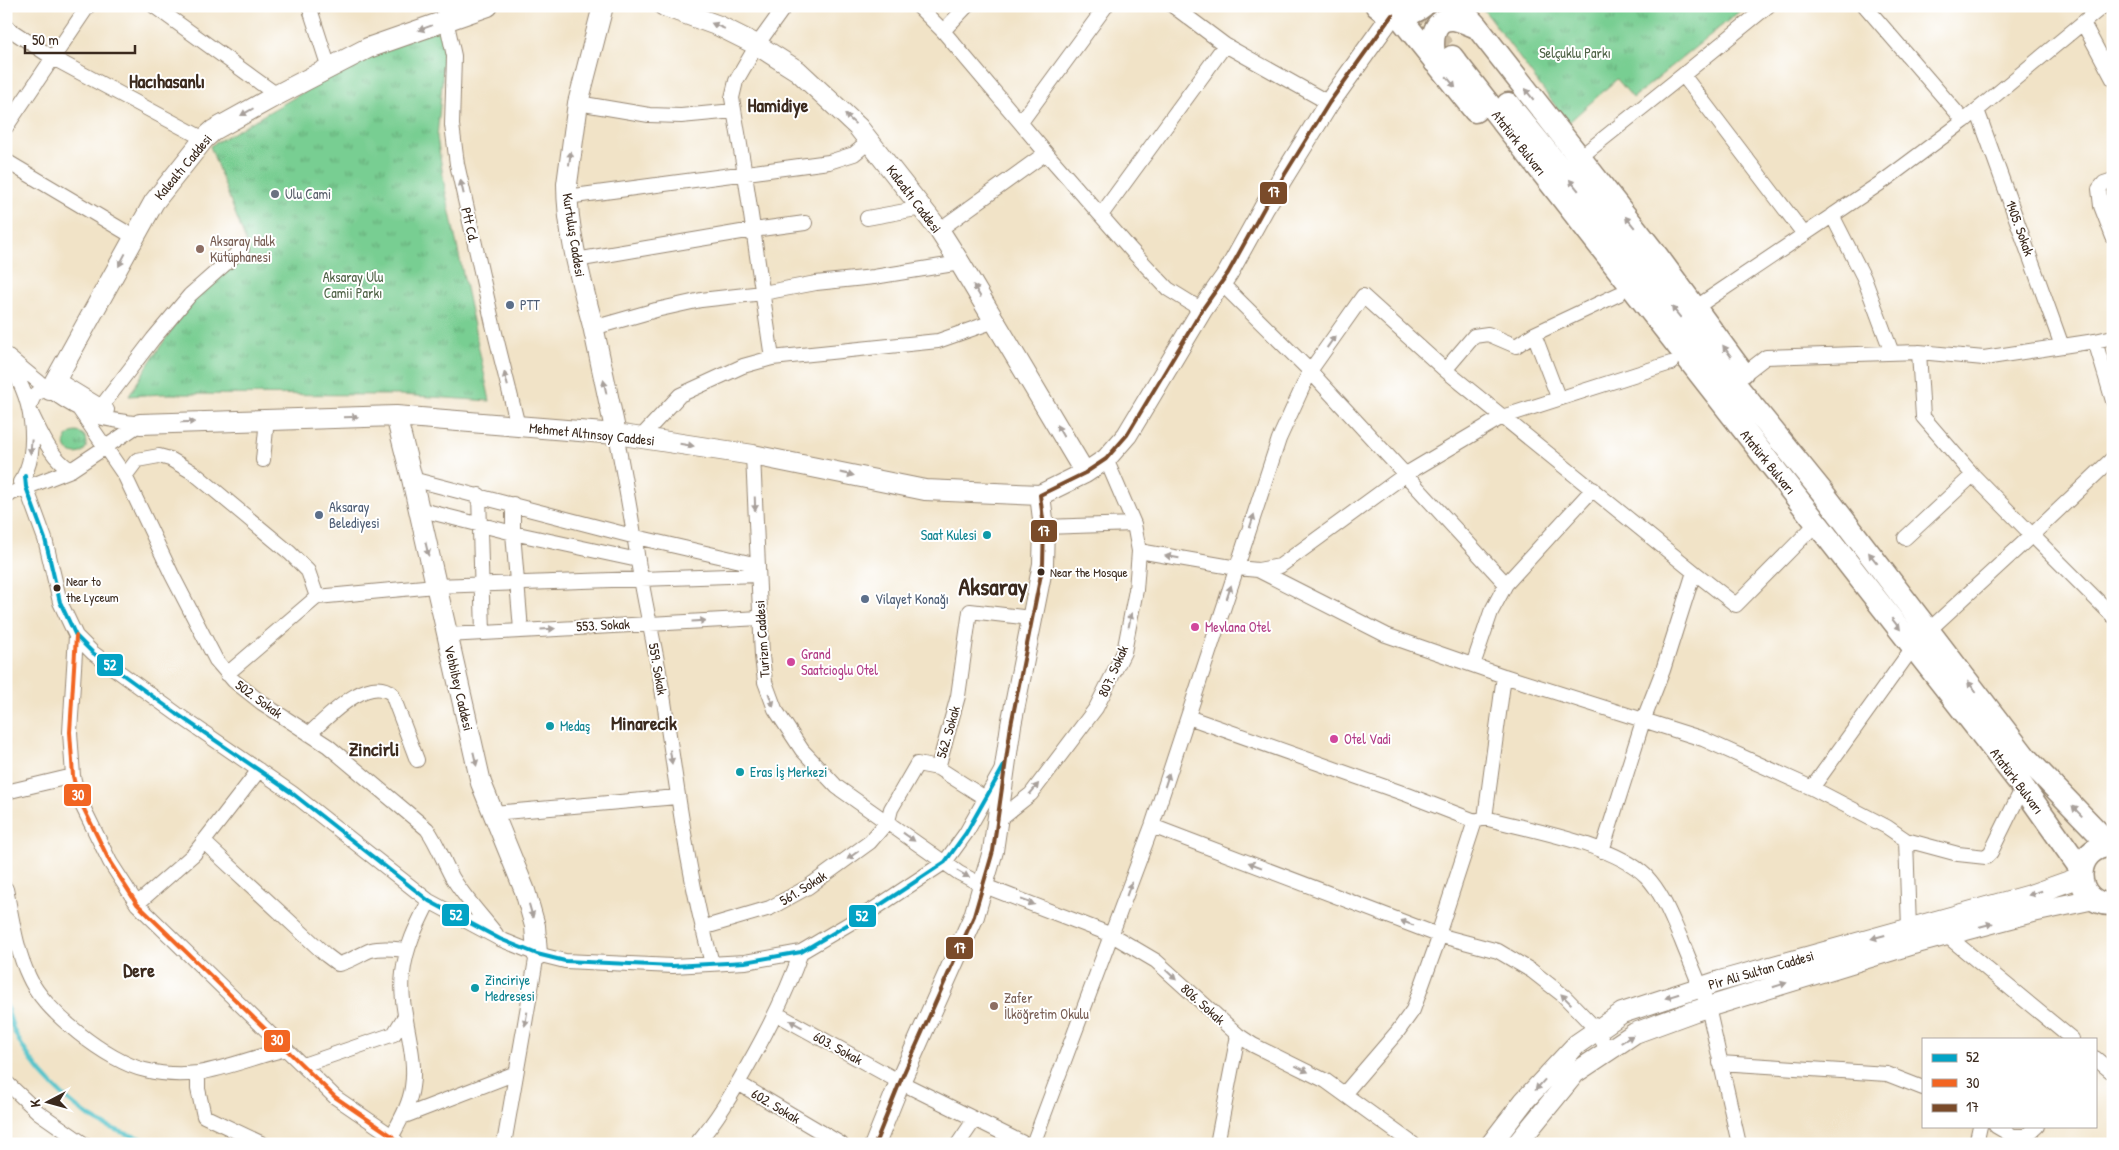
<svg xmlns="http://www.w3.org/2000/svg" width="2119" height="1150" font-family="'Patrick Hand',sans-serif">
<defs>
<pattern id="grass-tufts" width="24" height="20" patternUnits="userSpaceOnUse" patternTransform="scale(1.25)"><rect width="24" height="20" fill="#78ce92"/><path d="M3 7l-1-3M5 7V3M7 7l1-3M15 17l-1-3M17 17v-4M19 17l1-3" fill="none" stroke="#64a777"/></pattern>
</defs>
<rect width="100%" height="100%" fill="#fff"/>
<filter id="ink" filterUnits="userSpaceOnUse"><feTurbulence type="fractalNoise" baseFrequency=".02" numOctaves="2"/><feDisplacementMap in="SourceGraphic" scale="10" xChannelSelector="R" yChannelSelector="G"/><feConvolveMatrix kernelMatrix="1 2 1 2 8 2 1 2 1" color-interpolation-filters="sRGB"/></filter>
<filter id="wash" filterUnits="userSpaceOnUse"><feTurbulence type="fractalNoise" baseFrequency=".0096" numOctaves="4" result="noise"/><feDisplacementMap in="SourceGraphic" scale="20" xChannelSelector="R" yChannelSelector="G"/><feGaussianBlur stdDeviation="1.12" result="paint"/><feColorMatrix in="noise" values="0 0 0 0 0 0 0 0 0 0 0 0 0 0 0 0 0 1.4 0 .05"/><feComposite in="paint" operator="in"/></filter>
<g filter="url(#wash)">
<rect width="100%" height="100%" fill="#f1e3c7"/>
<path fill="url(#grass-tufts)" stroke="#5a7c58" d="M 1481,6 L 1746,6 L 1633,98 L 1617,79 L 1568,123 Z
M 444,26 L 442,84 L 437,137 L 445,189 L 490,401 L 402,395 L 162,394 L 129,396 L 151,360 L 198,292 L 249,250 L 210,146 L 363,58 Z
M65 443a11 11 0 1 1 22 0a11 11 0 1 1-22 0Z"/>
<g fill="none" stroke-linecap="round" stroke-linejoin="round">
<path stroke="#57c4cb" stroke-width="4.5" d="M 6,1005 C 9,1014 11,1023 14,1031 C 32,1069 73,1112 111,1128 C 125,1134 141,1138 155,1144"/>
</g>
</g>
<g filter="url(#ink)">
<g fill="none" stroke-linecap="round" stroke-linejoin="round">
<path stroke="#cdbea5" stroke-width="22" stroke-dasharray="22 11" stroke-linecap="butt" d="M 1409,6 L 1452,57"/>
<defs>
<path id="street" d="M 154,6 L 277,95
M 309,6 L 329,68
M 443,6 L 454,56 L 452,125 L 457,164 L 494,329 L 518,426
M 918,6 L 943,31 L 1046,153 L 1132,251 L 1168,289 L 1202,310
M 1173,6 L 1225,45 L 1329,103
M 1865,6 L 1964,121
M 2083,23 L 2113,79
M 6,27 L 53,58 L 204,139
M 943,31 L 967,6
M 1683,75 L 1768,6
M 578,103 L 649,115 L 681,116 L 734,111
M 1977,110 L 2062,346
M 1021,122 L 1106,6
M 6,127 L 88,6
M 1579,158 L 1683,75 L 1804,234
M 6,161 L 134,237
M 2113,180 L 2104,183 L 2099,189 L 2101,206 L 2113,237
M 567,197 L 829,162 L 854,154 L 870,141
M 1101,215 L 1225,45
M 1832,215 L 1864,278 L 1892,353
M 867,218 L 922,208
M 939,230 L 1046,153
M 576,260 L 753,230 L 805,223
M 1221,283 L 1310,371 L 1506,584
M 1695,308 L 1885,180 L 1964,121 L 2103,6
M 593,328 L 656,310 L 701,300 L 763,293 L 816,283 L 874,277 L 960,263
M 1534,334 L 1558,397
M 2095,341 L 2113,401
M 6,355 C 33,377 61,403 93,415 C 108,421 125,421 140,424
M 772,358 L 745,174 L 732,98 L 736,81 L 757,45 L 785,6
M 6,363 C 32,388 42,453 20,482
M 1445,370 L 1474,336 L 1488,334 L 1516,346 L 1534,334 L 1619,294
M 1744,374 L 1766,357 L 1919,352 L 1984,358 L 2095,341 L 2113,337
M 56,379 L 107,410
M 50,390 C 35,391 33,395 29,409 C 40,430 49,457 71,470
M 79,409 L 125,476 L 172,575 L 216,660 L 234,681 L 262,703 L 328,746 L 427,829 C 438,844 443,861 452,877 C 464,897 481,915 496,934
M 94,416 L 153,339 L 190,295 L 242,249
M 616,434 C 624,476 632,518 638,561 C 645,606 656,650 663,695 C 677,785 687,875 712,963
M 640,438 L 680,395 L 743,366 L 772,358 L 938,341 L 995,321
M 753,455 L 762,656 L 765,682 L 775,709 L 802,750 L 837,787 L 959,873 L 982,885 L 1112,935 L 1156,961 L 1238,1035 L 1253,1045 L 1326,1081 L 1413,1144
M 2113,458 L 2032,535 L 2113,616
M 263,460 L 267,419
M 25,476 L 26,487 L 45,539 L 60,602 L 76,636 L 93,653 L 177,714 L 292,793 L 429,901 L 500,939 L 537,954 L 565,961 L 673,966 L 745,962 L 801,952 L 874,909 L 945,862 L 966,833 L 1001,771
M 125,476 L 137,460 L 159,456 L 170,459 L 194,473 L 290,553 L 308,571 L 317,597
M 412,479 L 636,537 L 758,565
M 479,495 L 483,633
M 6,497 L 12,493 L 71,470 L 140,424
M 513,504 L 513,533 L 521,630
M 418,509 L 513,533 L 638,560
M 1044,527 L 1134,524
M 1905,538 L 1973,475 L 1923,417 L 1919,352
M 1139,551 L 1237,568 L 1258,570 L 1280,566 L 1406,474 L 1502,417 L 1671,363
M 1258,570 L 1386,635 L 1504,676 L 1703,739 L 1812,788 L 1887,827 L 1906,840 L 1909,928
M 1694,572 L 1736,605 L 1817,523
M 1929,630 L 2032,535 L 1973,475
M 447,635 L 760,618
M 76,636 L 70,732 L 73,776 L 78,797 L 110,862 L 137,904 L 335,1097 L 392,1136 L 398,1144
M 1473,665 L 1491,612 L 1506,584 L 1593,489
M 227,674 L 317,597 L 435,586 L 758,575
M 1188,717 L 1408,795 L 1475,821 L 1485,818 C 1529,830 1614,844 1646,876 C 1663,894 1671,917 1681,939 C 1690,962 1700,984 1708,1007 L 1739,1144
M 309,734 C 327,718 368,673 392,694 L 417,760
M 938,768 L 985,798
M 1812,788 L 1914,646
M 6,792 L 73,776
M 493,813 L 677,797
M 1485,818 L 1504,676
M 997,821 L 1031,794 L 1096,708 L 1124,652 L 1136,590 L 1139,551 L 1134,524 L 1106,459
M 1152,826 L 1438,935 L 1498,951 L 1532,971 L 1564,996 L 1597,1030 L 1607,1050
M 1906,840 L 1958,854 L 1986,857 L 1991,852 L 2023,787
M 204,842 L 326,955 L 338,964 C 350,962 360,954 371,950 C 383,947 395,949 407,950
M 6,889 C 12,918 16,950 29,977 C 44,1011 108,1062 145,1070 C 161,1074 182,1075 198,1073 C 228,1068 257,1056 286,1049
M 137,904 L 194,854 L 259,770
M 702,928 L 770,908 L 808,887 L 870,842 L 888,821 L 891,809 L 917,764 L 938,768 L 958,696 L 970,611 L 1031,618
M 1438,935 L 1475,821
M 1946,935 L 2072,1039
M 777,1014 L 900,1082 L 1025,1144
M 2095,1058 L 2113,1073
M 1720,1063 L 1887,1074 L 1923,1088
M 303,1065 L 394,1034 L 405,1016
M 198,1073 L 198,1089 L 204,1116 L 263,1144
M 6,1082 L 38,1112 L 84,1144
M 738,1083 L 841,1144
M 1344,1094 L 1398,1031 L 1413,1010 L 1440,935
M 402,1117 L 516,1073
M 1996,1126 L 2013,1136 L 2026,1136 L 2037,1126
M 392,1136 C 400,1121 410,1104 412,1087 C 418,1050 398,1011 403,973 C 406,946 417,925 429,901
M 504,1144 L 537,954
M 696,1144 C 717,1120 732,1094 747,1067 C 768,1030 787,993 801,952
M 958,1144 L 975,1119
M 1033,1144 L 1152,826 L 1279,439 L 1310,371 L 1363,296 L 1445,370 L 1694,572 L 1663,670 L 1643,721 L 1602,851
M 1217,1144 L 1238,1035
M 1976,1144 L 1980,1126"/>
<path id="secondary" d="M 603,6 L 578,103 L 567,184 C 567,232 581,280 593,326 C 601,362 608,398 616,434
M 664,6 L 719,26 L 757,45 L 798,71 L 858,127 L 939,230 L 960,263 L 1085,473
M 50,390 L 154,202 L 204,139 L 214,130 L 277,95 L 368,48 L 488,6
M 396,416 L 412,479 L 481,783 L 525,891 L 535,926 L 537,954
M 140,424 L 396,416 L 616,434 L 753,455 L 925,490 L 1040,495
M 875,1144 L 900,1082 L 974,916 L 993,851 L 1011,725 L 1043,564 L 1044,527 L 1040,495 L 1085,473 L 1106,459 L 1127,435 L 1202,310 L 1228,273 L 1264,208 L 1329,103 L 1392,15
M 1491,1144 L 1524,1101 L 1577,1044 L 1622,1013 L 1720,981 L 2030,895 L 2081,877
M 1517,1144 L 1575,1073 L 1635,1033 L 1695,1011 L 1913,944 L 2033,912 L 2094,899"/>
<path id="primary" d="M 1377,6 C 1391,19 1409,18 1423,6
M 1458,6 L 1477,27 L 1657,256 L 1742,372
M 1399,16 L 1475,111
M 1452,57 L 2023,787 L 2081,869
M 1435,62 C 1432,47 1429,17 1454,19 C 1462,20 1470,25 1477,27
M 1508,104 L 1823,493 L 2026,758 L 2111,846
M 2113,846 C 2070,844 2072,907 2113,904"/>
</defs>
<use href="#street" stroke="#968672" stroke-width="16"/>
<use href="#secondary" stroke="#968672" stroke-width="22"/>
<use href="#primary" stroke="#968672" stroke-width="25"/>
<use href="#street" stroke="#fff" stroke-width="14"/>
<use href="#secondary" stroke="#fff" stroke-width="20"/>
<use href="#primary" stroke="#fff" stroke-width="22"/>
<defs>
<path id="bus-1" d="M 25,476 L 26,487 L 45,539 L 60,602 L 76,636 L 93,653 L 177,714 L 292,793 L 429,901 L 500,939 L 537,954 L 565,961 L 673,966 L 745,962 L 801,952 L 874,909 L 945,862 L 966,833 L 1005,764"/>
<path id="bus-2" d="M 76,636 L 70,732 L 73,776 L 78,797 L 110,862 L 137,904 L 335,1097 L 392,1136 L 398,1144"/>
<path id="bus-3" d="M 875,1144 L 900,1082 L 974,916 L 993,851 L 1011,725 L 1043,564 L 1044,527 L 1040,495 L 1085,473 L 1106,459 L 1127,435 L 1202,310 L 1228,273 L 1264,208 L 1329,103 L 1392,15"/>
</defs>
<use href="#bus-1" stroke="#fff" stroke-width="8"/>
<use href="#bus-2" stroke="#fff" stroke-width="8"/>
<use href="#bus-3" stroke="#fff" stroke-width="8"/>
<use href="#bus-1" stroke="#03a3c5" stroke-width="4"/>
<use href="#bus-2" stroke="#f26522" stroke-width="4"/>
<use href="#bus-3" stroke="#7a4b2a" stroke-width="4"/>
</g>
<defs><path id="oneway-solid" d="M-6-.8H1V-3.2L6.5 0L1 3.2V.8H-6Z" transform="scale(1.25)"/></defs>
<g fill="#a79f9a">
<use href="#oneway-solid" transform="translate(718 26) rotate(-157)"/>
<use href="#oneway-solid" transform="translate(425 28) rotate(160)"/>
<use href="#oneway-solid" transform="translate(1451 82) rotate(50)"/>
<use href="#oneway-solid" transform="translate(1529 94) rotate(-128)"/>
<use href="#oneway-solid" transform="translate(247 112) rotate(150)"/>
<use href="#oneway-solid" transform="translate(850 119) rotate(-137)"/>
<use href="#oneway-solid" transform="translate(570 158) rotate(-82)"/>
<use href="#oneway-solid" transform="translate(1574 185) rotate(-129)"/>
<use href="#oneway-solid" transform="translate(462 187) rotate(-103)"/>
<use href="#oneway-solid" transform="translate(1630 222) rotate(-129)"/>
<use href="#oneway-solid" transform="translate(122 260) rotate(118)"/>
<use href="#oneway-solid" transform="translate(977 291) rotate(-121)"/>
<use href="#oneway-solid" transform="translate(1676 312) rotate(-129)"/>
<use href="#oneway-solid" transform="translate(1331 342) rotate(-55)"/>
<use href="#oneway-solid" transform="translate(1727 351) rotate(-126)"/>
<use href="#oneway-solid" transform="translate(506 379) rotate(-104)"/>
<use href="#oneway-solid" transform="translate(605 387) rotate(-102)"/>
<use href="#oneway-solid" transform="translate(351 417) rotate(-1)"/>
<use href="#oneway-solid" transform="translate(188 422) rotate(-2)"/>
<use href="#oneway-solid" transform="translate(1060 431) rotate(-120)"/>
<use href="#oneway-solid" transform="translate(687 445) rotate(9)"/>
<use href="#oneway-solid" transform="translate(31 447) rotate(95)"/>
<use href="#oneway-solid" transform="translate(847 474) rotate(12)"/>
<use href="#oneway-solid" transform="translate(755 504) rotate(88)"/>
<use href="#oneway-solid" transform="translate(1252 521) rotate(-72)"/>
<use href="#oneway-solid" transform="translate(427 549) rotate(77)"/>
<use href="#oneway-solid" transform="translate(1172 557) rotate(-171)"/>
<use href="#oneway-solid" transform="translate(1873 558) rotate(-128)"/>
<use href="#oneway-solid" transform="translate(1229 592) rotate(-72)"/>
<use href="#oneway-solid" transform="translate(1130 620) rotate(-79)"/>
<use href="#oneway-solid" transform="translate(699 621) rotate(-3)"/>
<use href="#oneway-solid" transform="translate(1896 624) rotate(52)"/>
<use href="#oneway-solid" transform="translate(548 629) rotate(-3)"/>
<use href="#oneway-solid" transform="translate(1972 687) rotate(-127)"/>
<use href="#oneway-solid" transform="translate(771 700) rotate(70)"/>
<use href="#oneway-solid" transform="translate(671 757) rotate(82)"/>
<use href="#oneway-solid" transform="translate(475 759) rotate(77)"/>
<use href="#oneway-solid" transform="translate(1167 780) rotate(-72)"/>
<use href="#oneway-solid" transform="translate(1034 789) rotate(-50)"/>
<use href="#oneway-solid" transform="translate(2077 811) rotate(-134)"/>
<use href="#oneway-solid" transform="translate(909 837) rotate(36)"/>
<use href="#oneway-solid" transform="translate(853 855) rotate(144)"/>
<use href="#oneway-solid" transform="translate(1255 865) rotate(-159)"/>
<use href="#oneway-solid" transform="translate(963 874) rotate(30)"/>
<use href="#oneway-solid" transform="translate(1129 889) rotate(-70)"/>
<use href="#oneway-solid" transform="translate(2035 893) rotate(162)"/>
<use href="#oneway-solid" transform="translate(1028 902) rotate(21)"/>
<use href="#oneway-solid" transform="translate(531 911) rotate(74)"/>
<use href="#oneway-solid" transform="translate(1407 923) rotate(-159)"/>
<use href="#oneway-solid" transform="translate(1986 925) rotate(-15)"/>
<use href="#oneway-solid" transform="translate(1878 937) rotate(165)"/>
<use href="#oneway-solid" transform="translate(1171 975) rotate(43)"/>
<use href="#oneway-solid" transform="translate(1780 985) rotate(-17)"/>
<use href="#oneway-solid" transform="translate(1672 996) rotate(162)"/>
<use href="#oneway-solid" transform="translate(1566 999) rotate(-136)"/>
<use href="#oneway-solid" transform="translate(526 1019) rotate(100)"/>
<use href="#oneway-solid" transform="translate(796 1024) rotate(-151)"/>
<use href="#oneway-solid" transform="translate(1627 1039) rotate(-32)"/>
<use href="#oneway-solid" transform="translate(1302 1069) rotate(26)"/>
<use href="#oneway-solid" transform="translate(1540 1085) rotate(132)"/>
</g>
</g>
<circle fill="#6b7280" stroke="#fff" stroke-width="2" cx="275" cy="194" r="5"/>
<g fill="#8d6e63" stroke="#fff" stroke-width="2">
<circle cx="200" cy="249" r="5"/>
<circle cx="994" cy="1006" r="5"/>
</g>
<g fill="#5c6f8a" stroke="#fff" stroke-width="2">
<circle cx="510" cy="305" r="5"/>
<circle cx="319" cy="515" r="5"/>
<circle cx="865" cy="599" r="5"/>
</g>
<g fill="#0f9aa8" stroke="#fff" stroke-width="2">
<circle cx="987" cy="535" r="5"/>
<circle cx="550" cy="726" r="5"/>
<circle cx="740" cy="772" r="5"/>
<circle cx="475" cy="988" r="5"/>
</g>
<g fill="#3b2a1e" stroke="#fff" stroke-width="2">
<circle cx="1041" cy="572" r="4.5"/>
<circle cx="57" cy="588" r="4.5"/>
</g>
<g fill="#d1479c" stroke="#fff" stroke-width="2">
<circle cx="1195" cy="627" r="5"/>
<circle cx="791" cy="662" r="5"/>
<circle cx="1334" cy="739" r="5"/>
</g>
<g text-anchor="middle" stroke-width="4" stroke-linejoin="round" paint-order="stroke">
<g font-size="13" fill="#3b2a1e" stroke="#fff" text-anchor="start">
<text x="1050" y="577">Near the Mosque</text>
<text x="66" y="586">Near to<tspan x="66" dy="16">the Lyceum</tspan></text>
</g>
<g font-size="14" fill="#506347" stroke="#fff">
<text x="1575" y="58">Selçuklu Parkı</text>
<text x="353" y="282">Aksaray Ulu<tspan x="353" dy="16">Camii Parkı</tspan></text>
</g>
<g font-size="14" fill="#3b2a1e" stroke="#fff">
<text transform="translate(1519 143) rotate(52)" y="5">Atatürk Bulvarı</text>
<text transform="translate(183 167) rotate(-50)" y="5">Kalealtı Caddesi</text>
<text transform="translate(914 199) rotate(53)" y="5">Kalealtı Caddesi</text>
<text transform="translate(470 225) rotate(77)" y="5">Ptt Cd.</text>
<text transform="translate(2020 228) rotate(70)" y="5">1405. Sokak</text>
<text transform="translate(574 235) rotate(81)" y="5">Kurtuluş Caddesi</text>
<text transform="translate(592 434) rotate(6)" y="5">Mehmet Altınsoy Caddesi</text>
<text transform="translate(1768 462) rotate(51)" y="5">Atatürk Bulvarı</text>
<text transform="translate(603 625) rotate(-3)" y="5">553. Sokak</text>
<text transform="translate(762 639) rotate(-94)" y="5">Turizm Caddesi</text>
<text transform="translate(658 669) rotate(80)" y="5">559. Sokak</text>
<text transform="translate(1113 671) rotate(-66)" y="5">807. Sokak</text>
<text transform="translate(459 688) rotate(77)" y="5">Vehbibey Caddesi</text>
<text transform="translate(259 699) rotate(36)" y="5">502. Sokak</text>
<text transform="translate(948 732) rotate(-74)" y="5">562. Sokak</text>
<text transform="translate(2017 781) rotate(53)" y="5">Atatürk Bulvarı</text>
<text transform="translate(803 888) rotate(-32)" y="5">561. Sokak</text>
<text transform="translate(1761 970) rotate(-16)" y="5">Pir Ali Sultan Caddesi</text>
<text transform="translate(1203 1004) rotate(42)" y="5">806. Sokak</text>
<text transform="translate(838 1048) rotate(29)" y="5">603. Sokak</text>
<text transform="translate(776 1106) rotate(31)" y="5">602. Sokak</text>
</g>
<g font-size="14" fill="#5b616d" stroke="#fff" text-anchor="start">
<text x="285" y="199">Ulu Cami</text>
</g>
<g font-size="14" fill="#785e54" stroke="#fff" text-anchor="start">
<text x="210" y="246">Aksaray Halk<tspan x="210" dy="16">Kütüphanesi</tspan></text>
<text x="1004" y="1003">Zafer<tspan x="1004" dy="16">İlköğretim Okulu</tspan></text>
</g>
<g font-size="14" fill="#4e5e75" stroke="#fff" text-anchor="start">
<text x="520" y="310">PTT</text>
<text x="329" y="512">Aksaray<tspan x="329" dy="16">Belediyesi</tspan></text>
<text x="875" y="604">Vilayet Konağı</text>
</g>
<g font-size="14" fill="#0d838f" stroke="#fff" text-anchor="start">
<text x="977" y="540" text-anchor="end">Saat Kulesi</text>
<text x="560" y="731">Medaş</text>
<text x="750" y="777">Eras İş Merkezi</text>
<text x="485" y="985">Zinciriye<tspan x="485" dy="16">Medresesi</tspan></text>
</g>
<g font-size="14" fill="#b23c85" stroke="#fff" text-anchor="start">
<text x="1205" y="632">Mevlana Otel</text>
<text x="801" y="659">Grand<tspan x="801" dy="16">Saatcioglu Otel</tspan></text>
<text x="1344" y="744">Otel Vadi</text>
</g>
<g font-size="19" font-weight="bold" fill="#3b2a1e" stroke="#fff">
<text x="167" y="88">Hacıhasanlı</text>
<text x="778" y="112">Hamidiye</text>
<text x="644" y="730">Minarecik</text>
<text x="374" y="756">Zincirli</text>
<text x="139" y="977">Dere</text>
</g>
<g font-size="24" font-weight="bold" fill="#3b2a1e" stroke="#fff">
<text x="993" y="595">Aksaray</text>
</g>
</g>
<g stroke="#fff" stroke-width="2">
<rect x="1259" y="181" width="29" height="24" rx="5" fill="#7a4b2a"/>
<rect x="1030" y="519" width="28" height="24" rx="5" fill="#7a4b2a"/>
<rect x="96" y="653" width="28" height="24" rx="5" fill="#03a3c5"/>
<rect x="63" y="783" width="29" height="24" rx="5" fill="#f26522"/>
<rect x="441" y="903" width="29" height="24" rx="5" fill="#03a3c5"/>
<rect x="848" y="904" width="29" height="24" rx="5" fill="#03a3c5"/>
<rect x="945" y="936" width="29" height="24" rx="5" fill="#7a4b2a"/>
<rect x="263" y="1029" width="28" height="24" rx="5" fill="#f26522"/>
</g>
<g font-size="14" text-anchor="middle" font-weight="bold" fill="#fff">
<text x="1274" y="197">17</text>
<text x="1044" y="536">17</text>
<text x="110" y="670">52</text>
<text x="78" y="800">30</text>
<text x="456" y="920">52</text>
<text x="862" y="921">52</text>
<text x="960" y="953">17</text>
<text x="277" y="1045">30</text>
</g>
<rect width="2119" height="1150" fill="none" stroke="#fff" stroke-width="25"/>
<rect x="1922" y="1038" width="175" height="90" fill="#ffffff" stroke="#b1aaa5"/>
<rect x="1932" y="1054" width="25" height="8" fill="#03a3c5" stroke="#b1aaa5"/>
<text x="1966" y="1062" font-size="15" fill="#3b2a1e">52</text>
<rect x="1932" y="1079" width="25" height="8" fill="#f26522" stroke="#b1aaa5"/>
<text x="1966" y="1088" font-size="15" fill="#3b2a1e">30</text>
<rect x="1932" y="1104" width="25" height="8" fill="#7a4b2a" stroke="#b1aaa5"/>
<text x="1966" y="1112" font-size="15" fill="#3b2a1e">17</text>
<g transform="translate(48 1102) rotate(264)" stroke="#ffffff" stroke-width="4" paint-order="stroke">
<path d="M0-4L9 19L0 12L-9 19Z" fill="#3b2a1e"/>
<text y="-8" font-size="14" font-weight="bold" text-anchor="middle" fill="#3b2a1e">K</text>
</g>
<path d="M25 45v8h110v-8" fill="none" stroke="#3b2a1e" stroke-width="2.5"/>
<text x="32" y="45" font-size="15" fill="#3b2a1e" stroke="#ffffff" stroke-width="4" paint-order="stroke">50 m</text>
</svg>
